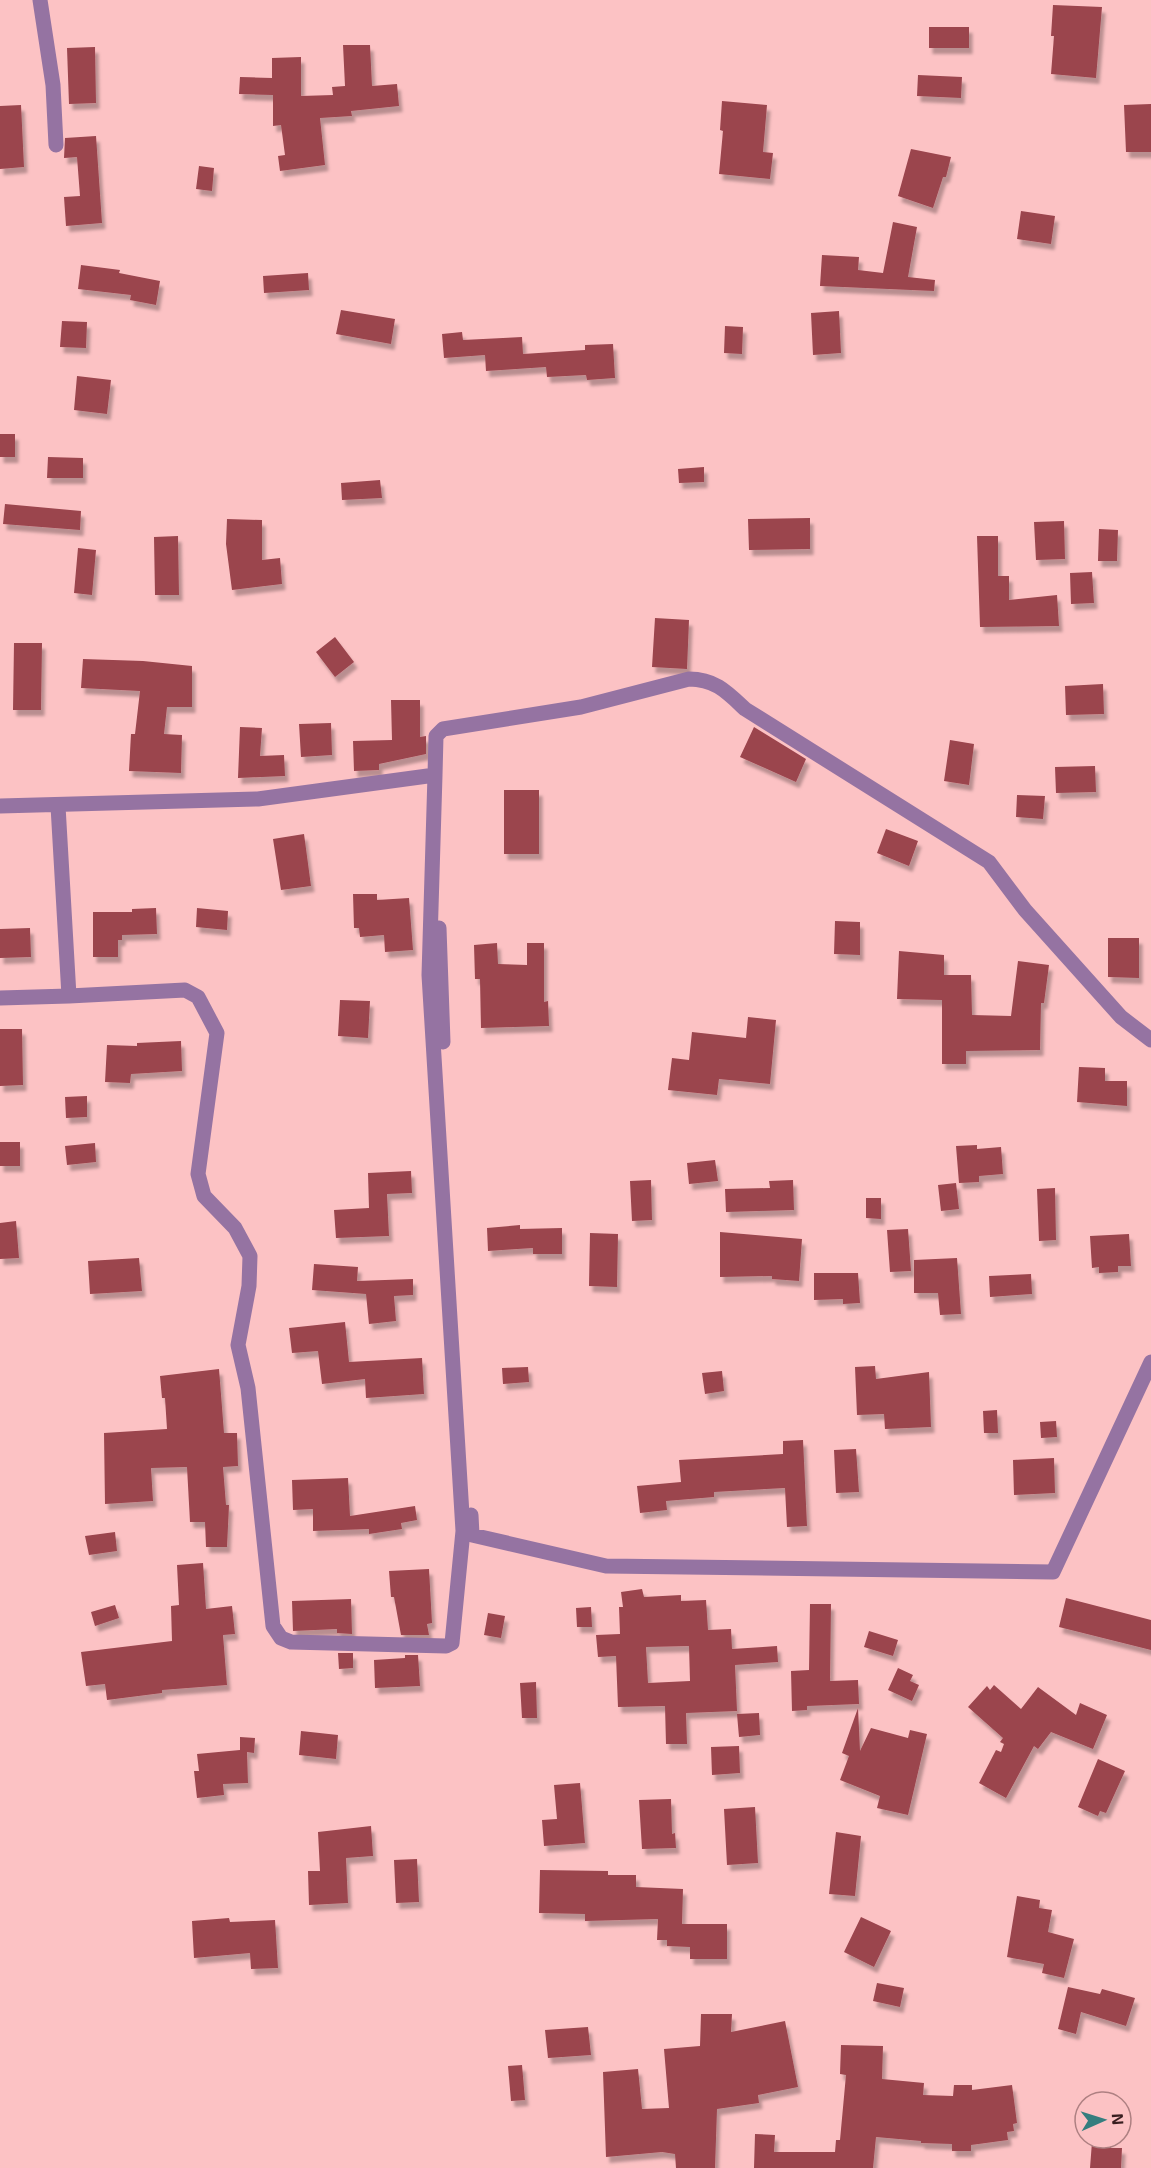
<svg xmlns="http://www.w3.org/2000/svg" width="1151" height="2168" font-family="'Exo 2',sans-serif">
<defs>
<filter id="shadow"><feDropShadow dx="3.5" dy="6" stdDeviation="1.5" flood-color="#0004"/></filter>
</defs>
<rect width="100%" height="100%" fill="#fcc2c4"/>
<path fill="#9b444d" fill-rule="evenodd" filter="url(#shadow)" d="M 1053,5 L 1102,7 L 1096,78 L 1051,74 L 1054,36 L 1051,36 Z
M 929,27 L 969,27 L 969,48 L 929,48 Z
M 343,45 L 370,45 L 372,86 L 397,84 L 399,106 L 351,111 L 352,116 L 320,118 L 325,165 L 280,171 L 278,156 L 285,155 L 281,125 L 273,126 L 273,95 L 239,94 L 240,77 L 272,78 L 272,58 L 301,57 L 301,96 L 333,95 L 332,87 L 345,86 Z
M 95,47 L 96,103 L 69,104 L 67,48 Z
M 918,75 L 962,77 L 961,98 L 917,96 Z
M 722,101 L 767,105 L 763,152 L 773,153 L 770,179 L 719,174 L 723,131 L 720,130 Z
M 1151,104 L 1151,152 L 1126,152 L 1124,105 Z
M 21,105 L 24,167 L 0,169 L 0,106 Z
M 96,136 L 102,223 L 66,226 L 64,197 L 80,196 L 77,157 L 64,158 L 65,138 Z
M 911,149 L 951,157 L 946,177 L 943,177 L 933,208 L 898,196 Z
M 199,166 L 214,168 L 212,191 L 196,189 Z
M 1021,211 L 1055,216 L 1051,244 L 1017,239 Z
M 893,222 L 917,227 L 908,277 L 935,280 L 934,291 L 820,286 L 822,255 L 859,257 L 858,270 L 883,273 Z
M 81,265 L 120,270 L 119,273 L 160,281 L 156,305 L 130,300 L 131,295 L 78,289 Z
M 308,273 L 309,290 L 264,293 L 263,276 Z
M 341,310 L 395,319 L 391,344 L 336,334 Z
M 839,311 L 841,353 L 813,355 L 811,313 Z
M 62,321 L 87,322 L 86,348 L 60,347 Z
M 725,326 L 743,327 L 742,354 L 724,353 Z
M 462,332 L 463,340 L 522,337 L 523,354 L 585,350 L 585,345 L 613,344 L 615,378 L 587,380 L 586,375 L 547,377 L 546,367 L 486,371 L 485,355 L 444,358 L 442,334 Z
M 77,376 L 111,380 L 107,414 L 74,410 Z
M 0,434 L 15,434 L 15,457 L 0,457 Z
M 48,457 L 83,458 L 83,478 L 47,478 Z
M 704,467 L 704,482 L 679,483 L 678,469 Z
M 380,480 L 382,498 L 342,500 L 341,483 Z
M 5,504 L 81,511 L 80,530 L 3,524 Z
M 810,518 L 810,549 L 749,550 L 748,519 Z
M 227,519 L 262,520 L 262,560 L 280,558 L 282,584 L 232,590 L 226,544 Z
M 1064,521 L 1065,559 L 1036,560 L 1034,522 Z
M 1099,529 L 1118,530 L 1117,561 L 1098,561 Z
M 178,536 L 179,595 L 155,595 L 154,537 Z
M 977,536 L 998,536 L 998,576 L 1009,576 L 1009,600 L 1057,595 L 1059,626 L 980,627 Z
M 78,548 L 96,550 L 92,595 L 74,593 Z
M 1092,572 L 1094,603 L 1071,604 L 1070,573 Z
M 655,618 L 689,620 L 687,669 L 652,667 Z
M 335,637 L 354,662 L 335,677 L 316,652 Z
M 14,643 L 42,643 L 41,710 L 13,710 Z
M 83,659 L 143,661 L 192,666 L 192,707 L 167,707 L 164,734 L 182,735 L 181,773 L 129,771 L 131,734 L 135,734 L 140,691 L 81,688 Z
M 1103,684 L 1104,714 L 1066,715 L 1065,686 Z
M 391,700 L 420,700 L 420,737 L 426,736 L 426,754 L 379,764 L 379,770 L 354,771 L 353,741 L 392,740 Z
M 331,723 L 332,755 L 301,757 L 299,724 Z
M 240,727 L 262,728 L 260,756 L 284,755 L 285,776 L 238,778 Z
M 754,727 L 806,759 L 796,782 L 740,757 Z
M 950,740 L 974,744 L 969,785 L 944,781 Z
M 1095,766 L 1096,792 L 1056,793 L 1055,767 Z
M 504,790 L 539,790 L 539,854 L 504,854 Z
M 1017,795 L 1045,796 L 1043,819 L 1016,817 Z
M 886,829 L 918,841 L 909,866 L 877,853 Z
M 304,834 L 311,886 L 281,890 L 273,839 Z
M 353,894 L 377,894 L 377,900 L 409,898 L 413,950 L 385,952 L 384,935 L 360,937 L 359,928 L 354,928 Z
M 156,908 L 157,934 L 122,935 L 122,940 L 118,940 L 118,957 L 93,957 L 93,912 L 132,912 L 132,909 Z
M 197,908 L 228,911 L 227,930 L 196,927 Z
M 835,921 L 860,922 L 860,955 L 834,954 Z
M 30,928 L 31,957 L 0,958 L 0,929 Z
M 1108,938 L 1139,938 L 1139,978 L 1108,977 Z
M 497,943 L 498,964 L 527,965 L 527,943 L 544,943 L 544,1002 L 548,1001 L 549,1026 L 481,1028 L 480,979 L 475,979 L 474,945 Z
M 899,951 L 944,955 L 944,975 L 971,975 L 972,1015 L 1011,1016 L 1018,961 L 1049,965 L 1044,1003 L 1041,1003 L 1040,1050 L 966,1051 L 966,1064 L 942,1064 L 942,1000 L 897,999 Z
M 340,1000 L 370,1001 L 368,1038 L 338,1036 Z
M 748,1017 L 776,1020 L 770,1084 L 719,1079 L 717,1095 L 668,1090 L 672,1058 L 689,1060 L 692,1032 L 746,1038 Z
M 0,1029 L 22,1029 L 23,1085 L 0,1086 Z
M 181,1041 L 182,1071 L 131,1074 L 130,1083 L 105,1082 L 107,1045 L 137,1046 L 137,1043 Z
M 1079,1067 L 1105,1068 L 1105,1081 L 1127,1081 L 1127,1106 L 1077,1102 Z
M 87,1096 L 87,1117 L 66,1118 L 65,1097 Z
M 0,1142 L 20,1142 L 20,1166 L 0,1166 Z
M 95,1143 L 96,1162 L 67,1165 L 65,1146 Z
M 977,1145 L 977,1149 L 1001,1147 L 1003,1174 L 979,1176 L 979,1182 L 959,1183 L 956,1146 Z
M 715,1160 L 718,1181 L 689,1184 L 687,1163 Z
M 411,1171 L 412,1193 L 387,1194 L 389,1236 L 336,1238 L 334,1210 L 369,1208 L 368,1173 Z
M 651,1180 L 652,1220 L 632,1221 L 630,1181 Z
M 793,1180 L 794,1210 L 726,1212 L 725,1189 L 770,1188 L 769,1181 Z
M 956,1183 L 959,1209 L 941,1211 L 938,1185 Z
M 1055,1188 L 1056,1240 L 1039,1241 L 1037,1189 Z
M 866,1198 L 881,1198 L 881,1219 L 866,1218 Z
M 16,1221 L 19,1258 L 0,1259 L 0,1223 Z
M 520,1225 L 520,1229 L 562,1228 L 562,1254 L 533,1254 L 533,1248 L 488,1251 L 487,1228 Z
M 908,1229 L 911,1271 L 890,1272 L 887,1230 Z
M 720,1232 L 802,1239 L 799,1281 L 772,1279 L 772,1276 L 720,1277 Z
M 590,1233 L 618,1234 L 617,1287 L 589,1286 Z
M 1129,1234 L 1131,1266 L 1118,1266 L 1118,1272 L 1099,1273 L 1099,1267 L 1092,1268 L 1090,1236 Z
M 139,1258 L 142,1291 L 90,1294 L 88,1261 Z
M 957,1258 L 961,1314 L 940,1315 L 938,1293 L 914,1293 L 914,1260 Z
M 314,1264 L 358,1267 L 357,1281 L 413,1279 L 413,1295 L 394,1296 L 396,1321 L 369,1324 L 366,1294 L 312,1290 Z
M 814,1273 L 858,1273 L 860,1303 L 843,1304 L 843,1299 L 814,1300 Z
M 1031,1274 L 1032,1294 L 990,1297 L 989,1276 Z
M 345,1322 L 349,1362 L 422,1358 L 424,1394 L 366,1398 L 365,1379 L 322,1384 L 318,1351 L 292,1353 L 289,1328 Z
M 875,1366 L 876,1379 L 929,1372 L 931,1427 L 885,1429 L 884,1414 L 857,1415 L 855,1367 Z
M 528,1367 L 529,1382 L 503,1384 L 502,1368 Z
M 219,1369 L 224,1433 L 237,1433 L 238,1466 L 223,1467 L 226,1505 L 229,1505 L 227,1547 L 206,1547 L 205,1522 L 190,1522 L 187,1467 L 151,1468 L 153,1501 L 105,1504 L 104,1433 L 167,1429 L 165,1398 L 162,1398 L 160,1376 Z
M 722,1371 L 724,1391 L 705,1394 L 702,1373 Z
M 997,1410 L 998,1433 L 984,1433 L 983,1411 Z
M 1056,1421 L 1057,1437 L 1041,1438 L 1040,1422 Z
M 803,1440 L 807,1526 L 787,1527 L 785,1488 L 714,1492 L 714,1497 L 666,1501 L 667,1510 L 640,1513 L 637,1486 L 681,1482 L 679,1460 L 783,1454 L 783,1441 Z
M 856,1449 L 859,1492 L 836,1493 L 834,1450 Z
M 1054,1458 L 1055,1493 L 1014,1495 L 1013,1460 Z
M 348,1478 L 350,1516 L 415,1506 L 417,1520 L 401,1523 L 402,1529 L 369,1534 L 369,1529 L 313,1531 L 313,1509 L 293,1510 L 292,1480 Z
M 115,1532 L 117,1551 L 89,1555 L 85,1536 Z
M 203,1563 L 206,1609 L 232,1606 L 235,1634 L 223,1635 L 227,1685 L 162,1690 L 162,1693 L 107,1700 L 105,1684 L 86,1686 L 81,1652 L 172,1641 L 171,1606 L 179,1605 L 177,1565 Z
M 429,1569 L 432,1623 L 427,1624 L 429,1635 L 401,1635 L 394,1597 L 391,1597 L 389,1571 Z
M 642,1589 L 644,1597 L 681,1595 L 681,1601 L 706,1600 L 708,1630 L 731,1629 L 732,1649 L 777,1646 L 778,1662 L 735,1665 L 737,1711 L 686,1713 L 687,1744 L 666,1744 L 665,1706 L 618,1707 L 616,1656 L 598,1657 L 596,1635 L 620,1634 L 619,1607 L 623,1607 L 621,1592 ZM 689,1646 L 690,1681 L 648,1683 L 646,1647 Z
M 1066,1598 L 1151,1620 L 1151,1650 L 1059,1627 Z
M 351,1599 L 352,1634 L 337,1633 L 337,1629 L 293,1631 L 292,1601 Z
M 810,1604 L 831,1604 L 830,1681 L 858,1680 L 859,1704 L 807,1706 L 807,1710 L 792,1711 L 791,1671 L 809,1670 Z
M 115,1605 L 119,1618 L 95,1626 L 91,1612 Z
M 591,1607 L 592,1627 L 577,1627 L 576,1608 Z
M 488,1613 L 505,1616 L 501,1638 L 484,1635 Z
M 869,1631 L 898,1640 L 893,1656 L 864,1647 Z
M 338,1653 L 353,1653 L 353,1668 L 339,1669 Z
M 405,1655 L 418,1655 L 420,1686 L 375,1688 L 374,1660 L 405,1658 Z
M 898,1668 L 913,1675 L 910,1681 L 919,1685 L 912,1701 L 888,1690 Z
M 536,1682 L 537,1718 L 522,1718 L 520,1683 Z
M 994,1685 L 1021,1709 L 1038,1687 L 1076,1715 L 1080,1703 L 1107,1715 L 1093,1749 L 1051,1732 L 1038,1749 L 1034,1746 L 1006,1798 L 979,1783 L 996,1750 L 1001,1752 L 1004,1744 L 1000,1742 L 1003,1738 L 968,1707 L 987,1686 L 990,1690 Z
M 858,1708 L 860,1751 L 871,1728 L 908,1738 L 910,1730 L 927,1734 L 908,1815 L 877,1808 L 880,1796 L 840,1780 L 849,1756 L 842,1753 Z
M 759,1713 L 760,1735 L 739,1737 L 737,1714 Z
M 301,1731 L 338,1735 L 336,1759 L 299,1755 Z
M 240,1737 L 255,1738 L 254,1753 L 247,1752 L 248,1783 L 223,1784 L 224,1795 L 197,1798 L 194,1771 L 199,1771 L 197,1754 L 240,1750 Z
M 739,1746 L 740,1773 L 712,1775 L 711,1747 Z
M 1098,1759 L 1125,1771 L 1106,1813 L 1100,1811 L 1098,1816 L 1078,1807 Z
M 580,1783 L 585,1843 L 544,1846 L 542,1820 L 557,1819 L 554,1785 Z
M 671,1799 L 672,1834 L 675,1833 L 676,1848 L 642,1849 L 639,1800 Z
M 755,1807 L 758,1863 L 727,1865 L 724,1809 Z
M 371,1826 L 373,1856 L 346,1858 L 348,1903 L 309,1905 L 308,1871 L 320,1871 L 318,1832 Z
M 836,1832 L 861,1836 L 855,1896 L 829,1894 Z
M 417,1859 L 419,1902 L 396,1903 L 394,1860 Z
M 540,1870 L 608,1871 L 608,1875 L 636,1875 L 636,1887 L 683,1889 L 682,1924 L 727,1924 L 727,1959 L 690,1959 L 690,1947 L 667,1946 L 667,1940 L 657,1940 L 658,1919 L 585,1921 L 585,1914 L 539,1913 Z
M 1017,1896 L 1040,1900 L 1039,1908 L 1052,1910 L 1048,1932 L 1074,1939 L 1064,1978 L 1042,1973 L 1044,1964 L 1007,1957 Z
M 861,1917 L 891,1931 L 874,1967 L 844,1952 Z
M 229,1918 L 230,1922 L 275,1920 L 278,1968 L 251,1969 L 250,1953 L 194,1958 L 192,1921 Z
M 877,1983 L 904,1988 L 900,2007 L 873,2001 Z
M 1068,1987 L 1100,1994 L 1102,1989 L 1135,1998 L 1126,2026 L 1081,2012 L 1076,2034 L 1058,2029 Z
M 701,2014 L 732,2014 L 731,2032 L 785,2021 L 798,2087 L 758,2095 L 759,2103 L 717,2109 L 715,2168 L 676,2168 L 675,2154 L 662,2152 L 606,2157 L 603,2072 L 638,2069 L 642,2109 L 669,2108 L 664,2049 L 700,2046 Z
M 588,2027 L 591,2055 L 548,2058 L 545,2030 Z
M 841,2045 L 883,2046 L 882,2079 L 924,2083 L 923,2095 L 953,2096 L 954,2085 L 972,2085 L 972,2090 L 1012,2085 L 1017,2123 L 1013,2124 L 1014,2131 L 1007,2132 L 1008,2140 L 971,2145 L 971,2151 L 952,2151 L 952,2144 L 921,2143 L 921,2141 L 876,2137 L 873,2168 L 754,2168 L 755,2134 L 775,2135 L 774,2152 L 835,2152 L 836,2140 L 840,2140 L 846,2075 L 840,2074 Z
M 522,2065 L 525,2100 L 511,2101 L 508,2066 Z
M 1092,2142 L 1111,2143 L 1111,2148 L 1122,2148 L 1121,2168 L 1090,2168 Z"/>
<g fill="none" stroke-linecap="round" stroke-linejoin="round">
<path stroke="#9573a2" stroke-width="15" d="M 40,0 L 53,85 L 56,145
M 0,806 L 258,799 L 435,775 L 436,736 L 443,729 L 581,707 L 689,679 C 715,679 727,692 745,709 L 989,862 L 1025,910 L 1121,1017 L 1151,1040
M 439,928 L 443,1042
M 69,996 L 185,990 L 198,997 L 217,1033 L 198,1174 L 204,1196 L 235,1228 L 250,1256 L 249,1286 L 238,1345 L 248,1388 L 273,1626 L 281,1638 L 291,1642 L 446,1646 L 452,1643 L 463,1531 L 429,975 L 435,775
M 0,998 L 69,996 L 58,806
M 471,1515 L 472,1535 L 606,1566 L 1053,1572 L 1151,1362"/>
</g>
<g transform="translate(1103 2120) rotate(87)"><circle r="28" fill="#fcc2c4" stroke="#ae8082" stroke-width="1.5"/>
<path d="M0-4.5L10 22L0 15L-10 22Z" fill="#357e7f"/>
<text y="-9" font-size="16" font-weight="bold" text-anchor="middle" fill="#391e20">N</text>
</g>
</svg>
